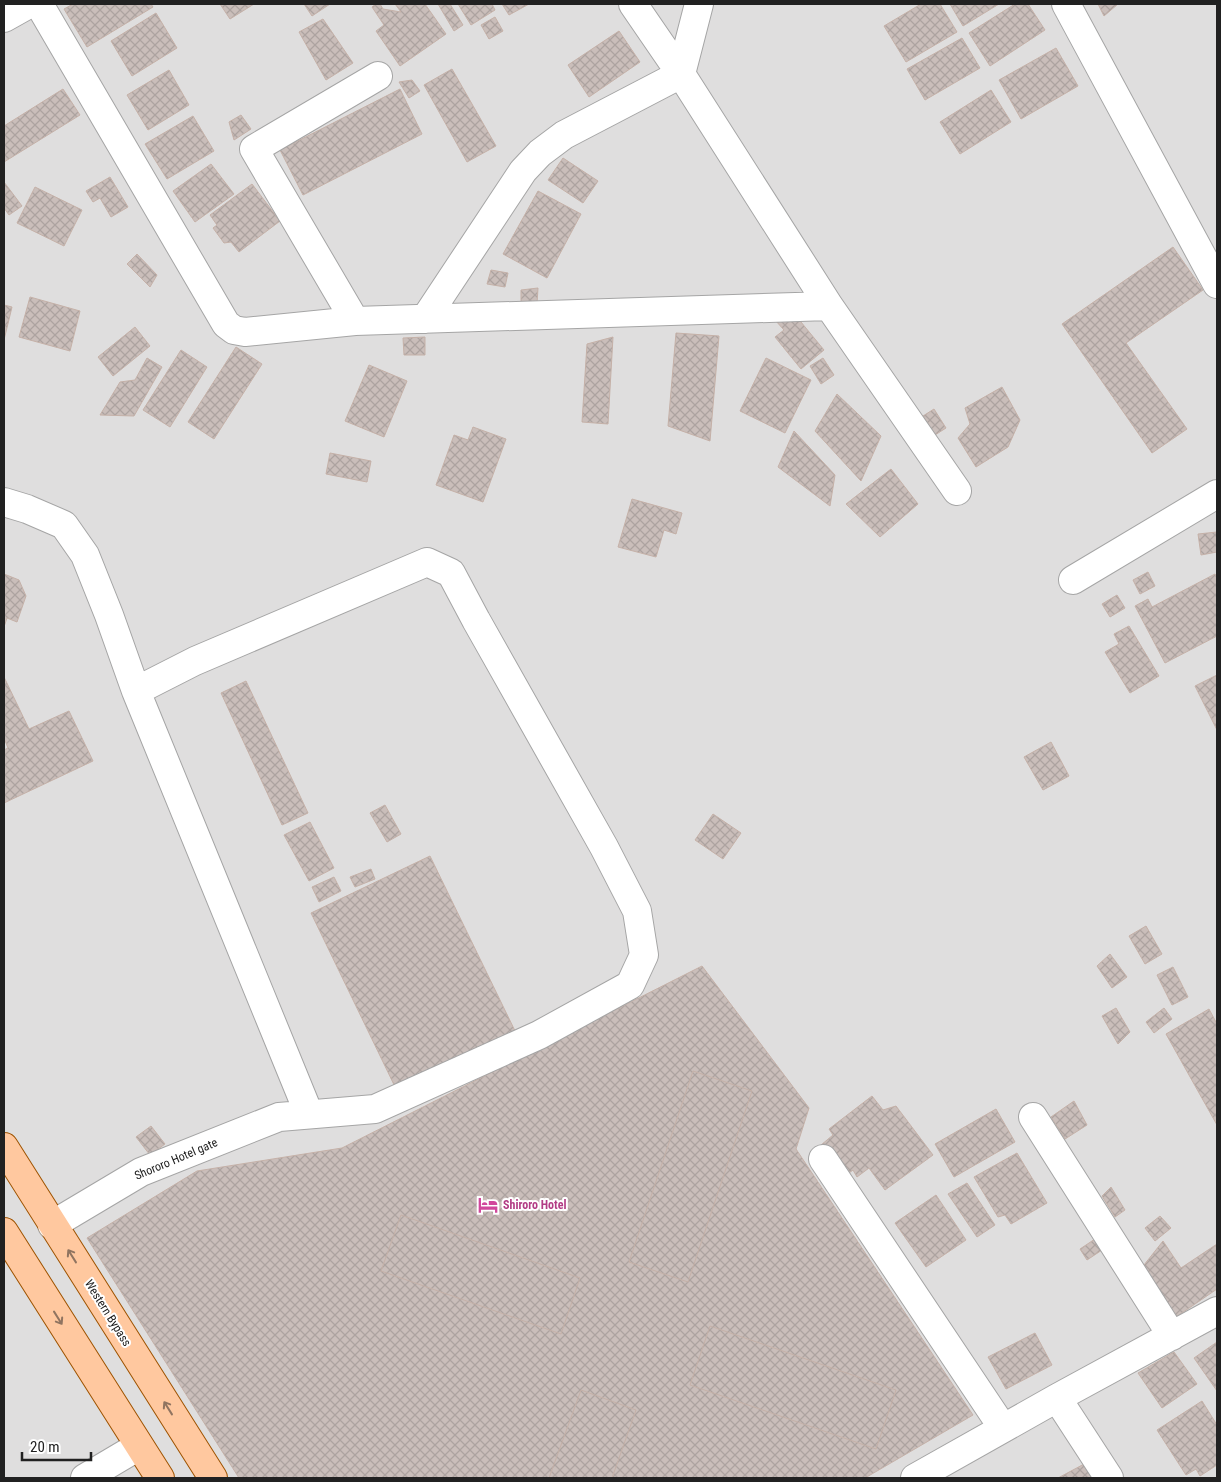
<svg xmlns="http://www.w3.org/2000/svg" width="1221" height="1482" font-family="'Roboto Condensed',sans-serif">
<defs>
<pattern id="building-cross-hatch" width="8" height="8" patternUnits="userSpaceOnUse" patternTransform="scale(1.25)"><rect width="8" height="8" fill="#cabeba"/><path d="M0 0l8 8M0 8l8-8" fill="none" stroke="#ada3a0"/></pattern>
</defs>
<rect width="100%" height="100%" fill="#f2ede7"/>
<path fill="#dfdede" d="M 4,4 L 1217,4 L 1217,1478 L 4,1478 Z"/>
<path fill="url(#building-cross-hatch)" stroke="#c5b1a8" d="M 73,4 L 151,4 L 153,7 L 87,47 L 64,9 Z
M 220,4 L 254,4 L 230,19 Z
M 304,4 L 330,4 L 312,16 Z
M 376,4 L 380,4 L 383,9 L 401,12 L 395,4 L 425,4 L 446,34 L 400,66 L 376,31 L 384,25 L 372,7 Z
M 438,4 L 450,4 L 463,25 L 454,31 Z
M 458,4 L 492,4 L 495,10 L 471,25 Z
M 502,4 L 529,4 L 509,15 Z
M 921,4 L 940,4 L 957,32 L 906,62 L 884,26 Z
M 950,4 L 999,4 L 963,26 Z
M 1015,4 L 1028,4 L 1045,30 L 990,66 L 969,33 Z
M 1098,4 L 1118,4 L 1104,16 Z
M 156,13 L 177,48 L 132,76 L 111,41 Z
M 495,17 L 503,31 L 489,39 L 481,25 Z
M 323,19 L 353,63 L 326,80 L 299,32 Z
M 619,31 L 640,62 L 589,97 L 568,65 Z
M 962,38 L 980,68 L 925,100 L 907,69 Z
M 1056,48 L 1078,86 L 1021,119 L 999,80 Z
M 452,69 L 496,146 L 467,162 L 424,85 Z
M 169,70 L 189,105 L 148,130 L 127,95 Z
M 412,80 L 420,91 L 409,98 L 399,82 Z
M 63,89 L 80,115 L 4,162 L 4,126 Z
M 400,89 L 422,134 L 303,195 L 280,150 Z
M 991,90 L 1011,122 L 960,154 L 940,122 Z
M 241,115 L 251,129 L 234,140 L 229,122 Z
M 193,116 L 214,151 L 167,179 L 145,144 Z
M 563,158 L 598,181 L 583,203 L 548,180 Z
M 211,164 L 234,194 L 195,222 L 173,191 Z
M 110,177 L 128,207 L 111,217 L 100,198 L 93,202 L 86,191 Z
M 4,182 L 22,206 L 9,215 L 4,208 Z
M 252,184 L 280,221 L 239,252 L 231,242 L 224,243 L 213,228 L 217,225 L 210,215 Z
M 35,187 L 82,210 L 64,246 L 17,223 Z
M 538,191 L 581,214 L 547,278 L 503,254 Z
M 1173,247 L 1203,290 L 1126,343 L 1187,429 L 1152,453 L 1062,324 Z
M 137,254 L 157,275 L 150,287 L 127,264 Z
M 491,270 L 508,273 L 505,287 L 487,284 Z
M 538,288 L 537,304 L 521,303 L 521,290 Z
M 30,297 L 80,311 L 70,351 L 19,337 Z
M 4,305 L 12,307 L 4,340 Z
M 796,316 L 824,350 L 801,369 L 775,337 L 784,330 L 775,320 Z
M 135,327 L 150,346 L 113,376 L 98,357 Z
M 676,333 L 719,336 L 710,441 L 668,426 Z
M 425,337 L 425,355 L 404,355 L 403,338 Z
M 613,337 L 608,424 L 582,422 L 587,344 Z
M 236,347 L 262,364 L 214,439 L 188,422 Z
M 181,350 L 207,367 L 170,427 L 143,410 Z
M 147,358 L 162,367 L 134,416 L 100,415 L 120,382 L 135,380 Z
M 766,358 L 811,380 L 785,433 L 740,411 Z
M 823,358 L 834,375 L 821,384 L 810,366 Z
M 369,365 L 407,381 L 384,437 L 345,421 Z
M 1002,387 L 1020,420 L 1008,447 L 976,467 L 958,438 L 970,424 L 965,408 Z
M 837,394 L 881,436 L 861,481 L 815,431 Z
M 934,409 L 946,428 L 935,435 L 923,416 Z
M 473,427 L 506,439 L 483,502 L 436,485 L 454,435 L 468,440 Z
M 794,431 L 835,475 L 830,506 L 778,467 Z
M 330,453 L 371,461 L 367,482 L 326,474 Z
M 891,469 L 918,504 L 880,537 L 846,504 Z
M 632,499 L 682,513 L 676,534 L 664,530 L 656,557 L 618,547 Z
M 1217,532 L 1217,552 L 1201,555 L 1198,534 Z
M 1148,572 L 1155,586 L 1140,594 L 1133,580 Z
M 4,574 L 19,580 L 26,596 L 17,622 L 7,618 L 4,627 Z
M 1215,574 L 1217,578 L 1217,636 L 1165,663 L 1135,606 L 1148,599 L 1152,607 Z
M 1117,595 L 1125,608 L 1110,617 L 1102,604 Z
M 1129,626 L 1159,676 L 1130,693 L 1105,652 L 1119,644 L 1114,634 Z
M 1217,675 L 1217,730 L 1195,686 Z
M 4,677 L 29,729 L 69,711 L 93,761 L 4,803 L 4,750 L 8,748 L 4,738 Z
M 246,681 L 308,813 L 282,825 L 221,693 Z
M 1051,742 L 1069,776 L 1043,790 L 1024,757 Z
M 385,805 L 401,834 L 387,842 L 370,813 Z
M 713,814 L 741,833 L 723,859 L 695,840 Z
M 310,822 L 334,868 L 309,881 L 284,835 Z
M 430,856 L 517,1035 L 398,1093 L 311,913 Z
M 371,869 L 375,879 L 355,887 L 350,877 Z
M 334,877 L 341,891 L 319,902 L 312,887 Z
M 1146,926 L 1162,954 L 1145,964 L 1129,936 Z
M 1110,954 L 1127,977 L 1112,988 L 1097,966 Z
M 702,966 L 809,1108 L 796,1149 L 973,1415 L 865,1478 L 239,1478 L 87,1238 L 197,1171 L 342,1148 Z
M 1173,967 L 1188,997 L 1172,1005 L 1157,975 Z
M 1116,1008 L 1130,1032 L 1118,1044 L 1102,1016 Z
M 1164,1008 L 1172,1019 L 1154,1033 L 1146,1022 Z
M 1209,1009 L 1217,1024 L 1217,1125 L 1166,1034 Z
M 693,1071 L 752,1091 L 688,1282 L 629,1262 Z
M 872,1096 L 883,1110 L 896,1106 L 933,1155 L 885,1190 L 869,1168 L 857,1177 L 853,1170 L 845,1176 L 821,1145 L 833,1135 L 829,1129 Z
M 1074,1101 L 1087,1125 L 1065,1139 L 1051,1117 Z
M 996,1109 L 1015,1142 L 954,1177 L 935,1144 Z
M 151,1126 L 165,1144 L 150,1155 L 136,1137 Z
M 1017,1153 L 1047,1203 L 1011,1224 L 1005,1215 L 998,1217 L 974,1177 Z
M 967,1183 L 995,1225 L 977,1237 L 948,1194 Z
M 1111,1187 L 1125,1210 L 1115,1217 L 1102,1196 Z
M 936,1195 L 966,1240 L 926,1267 L 895,1223 Z
M 401,1215 L 580,1278 L 561,1334 L 381,1271 Z
M 1160,1216 L 1171,1228 L 1155,1241 L 1145,1228 Z
M 1098,1237 L 1105,1248 L 1087,1260 L 1080,1249 Z
M 1163,1241 L 1181,1268 L 1217,1244 L 1217,1289 L 1173,1319 L 1140,1270 Z
M 710,1326 L 896,1390 L 876,1449 L 690,1385 Z
M 1035,1333 L 1052,1365 L 1006,1389 L 988,1357 Z
M 1217,1342 L 1217,1391 L 1194,1358 Z
M 1174,1352 L 1197,1384 L 1162,1408 L 1138,1373 Z
M 581,1390 L 636,1410 L 612,1478 L 549,1478 Z
M 1202,1401 L 1217,1425 L 1217,1465 L 1200,1476 L 1196,1469 L 1186,1475 L 1157,1430 Z
M 1086,1463 L 1094,1478 L 1058,1478 Z"/>
<g fill="none" stroke-linecap="round" stroke-linejoin="round">
<defs>
<path id="minor" d="M 39,4 L 226,324 L 234,330 L 245,332 L 355,321 L 829,306
M 633,4 L 681,74 L 829,306 L 957,491
M 1066,4 L 1217,284
M 4,18 L 29,4
M 425,319 L 523,171 L 540,153 L 564,135 L 681,74 L 699,4
M 355,321 L 254,149 L 378,76
M 4,502 L 27,509 L 64,525 L 85,555 L 109,615 L 136,691 L 309,1114
M 1073,580 L 1217,494
M 1033,1117 L 1172,1336
M 823,1159 L 1003,1428
M 52,1225 L 141,1172 L 279,1117 L 375,1109 L 539,1035 L 630,985 L 644,955 L 637,911 L 604,847 L 476,620 L 451,573 L 427,562 L 195,661 L 136,691
M 1057,1398 L 1109,1478
M 85,1478 L 139,1446
M 915,1478 L 1057,1398 L 1217,1311"/>
<path id="major" d="M 4,1147 L 213,1478
M 4,1232 L 160,1478"/>
</defs>
<use href="#minor" stroke="#a5a5a5" stroke-width="30"/>
<use href="#major" stroke="#9e5300" stroke-width="30"/>
<use href="#minor" stroke="#fff" stroke-width="28"/>
<use href="#major" stroke="#ffc89f" stroke-width="28"/>
</g>
<defs><path id="oneway-shaft" d="M-6 0H5M1.5-3L5.5 0L1.5 3" fill="none" stroke-width="1.6" stroke-linecap="round" stroke-linejoin="round" transform="scale(1.25)"/></defs>
<g stroke="#907460">
<use href="#oneway-shaft" transform="translate(72 1256) rotate(-122)"/>
<use href="#oneway-shaft" transform="translate(58 1318) rotate(58)"/>
<use href="#oneway-shaft" transform="translate(168 1408) rotate(-122)"/>
</g>
<defs>
<symbol id="hotel-bare" viewBox="-9 -9 18 18"><path d="M-6-4.5h1.5V1H6V5H4.5V3h-9V5H-6ZM-4 0a1.8 1.8 0 1 1 3.6 0ZM.5 0V-2.5h3Q6-2.5 6 0Z" fill="#d1479c" stroke="#fff" stroke-width="2.5" paint-order="stroke"/></symbol>
</defs>
<g fill-rule="evenodd">
<use href="#hotel-bare" x="474" y="1191" width="28" height="28"/>
</g>
<g text-anchor="middle" stroke-width="4" stroke-linejoin="round" paint-order="stroke">
<g font-size="12" fill="#212121" stroke="#fff">
<text transform="translate(176 1159) rotate(-23)" y="4">Shororo Hotel gate</text>
<text transform="translate(108 1313) rotate(58)" y="4">Western Bypass</text>
</g>
<g font-size="12" font-weight="bold" fill="#b23c85" stroke="#fff" text-anchor="start">
<text x="503" y="1209">Shiroro Hotel</text>
</g>
</g>
<rect width="1221" height="1482" fill="none" stroke="#212121" stroke-width="10"/>
<path d="M22 1452v8h69v-8" fill="none" stroke="#212121" stroke-width="2.5"/>
<text x="30" y="1452" font-size="15" fill="#212121" stroke="#ffffff" stroke-width="4" paint-order="stroke">20 m</text>
</svg>
